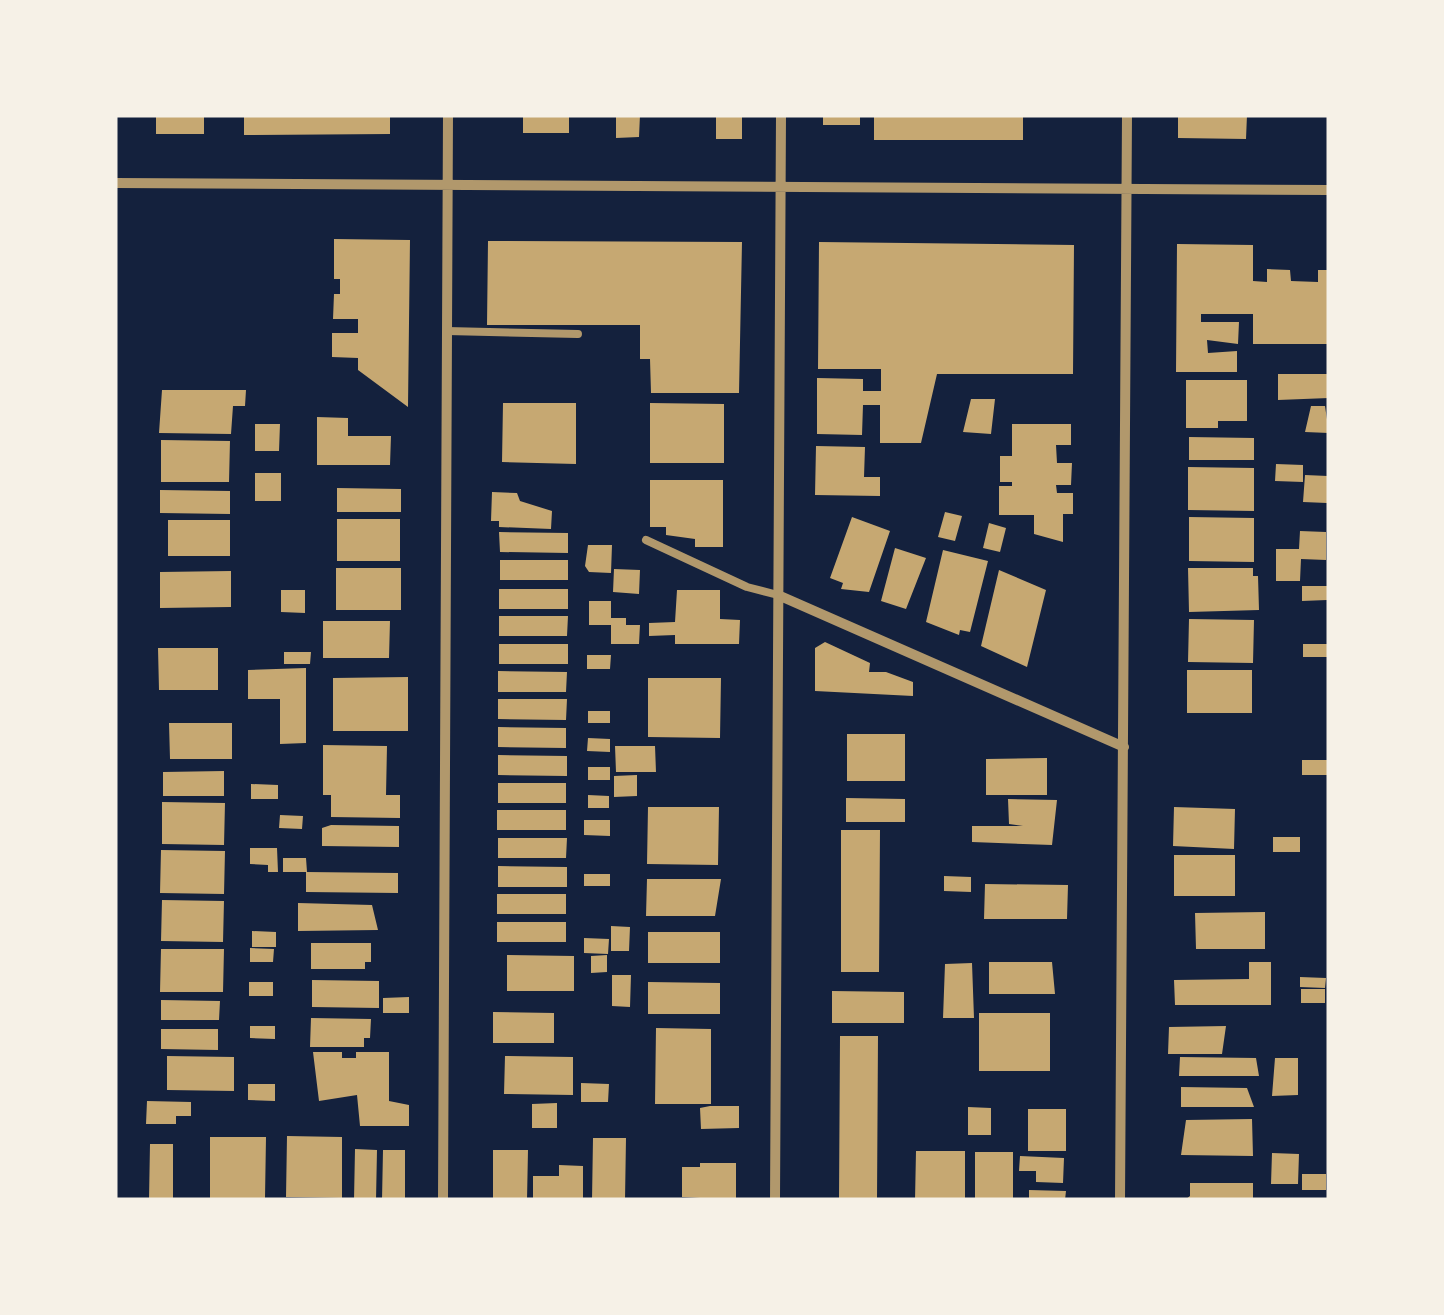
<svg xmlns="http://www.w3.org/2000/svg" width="1444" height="1315" font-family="Raleway,sans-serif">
<rect width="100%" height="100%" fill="#14213d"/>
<path fill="#c6a872" d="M 156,115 L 204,115 L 204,134 L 156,134 Z
M 244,115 L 390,115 L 390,134 L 244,135 Z
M 523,115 L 569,115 L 569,133 L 523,133 Z
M 616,115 L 640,115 L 639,137 L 616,138 Z
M 716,115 L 742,115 L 742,139 L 716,139 Z
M 823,115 L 860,115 L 860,125 L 823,125 Z
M 874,115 L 1023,115 L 1023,140 L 874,140 Z
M 1178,115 L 1247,115 L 1246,139 L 1178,138 Z
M 334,239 L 410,240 L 408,407 L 358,370 L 358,358 L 332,357 L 332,333 L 358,333 L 358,319 L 333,319 L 334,294 L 340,294 L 340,279 L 334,279 Z
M 488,241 L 742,242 L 739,393 L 651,393 L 650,359 L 640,359 L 640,325 L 487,325 Z
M 819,242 L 1074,245 L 1073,374 L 937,374 L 921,443 L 880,443 L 880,405 L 863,405 L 862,435 L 817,434 L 817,378 L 863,379 L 863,391 L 881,391 L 881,369 L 818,369 Z
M 1177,244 L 1253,245 L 1253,281 L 1267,282 L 1267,269 L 1290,270 L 1291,281 L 1318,282 L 1318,270 L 1329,270 L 1329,344 L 1253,344 L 1253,314 L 1201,314 L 1201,322 L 1239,322 L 1238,344 L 1207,340 L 1208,353 L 1237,351 L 1237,372 L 1176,372 Z
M 1278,374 L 1329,374 L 1329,398 L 1278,400 Z
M 1186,380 L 1247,380 L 1247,421 L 1218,421 L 1218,428 L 1186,428 Z
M 162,390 L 246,390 L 245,406 L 233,406 L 231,434 L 159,433 Z
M 971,399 L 995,399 L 991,434 L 963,432 Z
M 503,403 L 576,403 L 576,464 L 502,462 Z
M 650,403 L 724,404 L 724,463 L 650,463 Z
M 1311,406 L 1325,406 L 1329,433 L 1305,432 Z
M 317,417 L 348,418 L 348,436 L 391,436 L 390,465 L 317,465 Z
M 255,424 L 280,424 L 279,451 L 255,451 Z
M 1012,424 L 1071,424 L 1071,445 L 1056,445 L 1057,463 L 1072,463 L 1071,485 L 1056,485 L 1057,493 L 1073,493 L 1073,514 L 1063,514 L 1063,542 L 1034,534 L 1034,515 L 999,515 L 999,486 L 1012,486 L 1012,482 L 1000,482 L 1000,456 L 1012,456 Z
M 1189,437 L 1254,438 L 1254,460 L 1189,460 Z
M 161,440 L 230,441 L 229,482 L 161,482 Z
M 816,446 L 865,447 L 864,477 L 880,477 L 880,496 L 815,495 Z
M 1276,464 L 1303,465 L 1303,482 L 1275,481 Z
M 1188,467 L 1254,468 L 1254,511 L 1188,510 Z
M 255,473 L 281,473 L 281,501 L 255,501 Z
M 1305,475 L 1328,476 L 1327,503 L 1303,502 Z
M 650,480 L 723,480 L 723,547 L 695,547 L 695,539 L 666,535 L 666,527 L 650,527 Z
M 337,488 L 401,489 L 401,512 L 337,512 Z
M 160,490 L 230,491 L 230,514 L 160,513 Z
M 492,492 L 517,493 L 520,501 L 552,511 L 551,529 L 499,527 L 499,521 L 491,521 Z
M 945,512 L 962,516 L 955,541 L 938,537 Z
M 852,517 L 890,531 L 869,592 L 841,589 L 843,583 L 830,578 Z
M 1189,517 L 1254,518 L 1254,562 L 1189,561 Z
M 337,519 L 400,519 L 400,561 L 337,561 Z
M 168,520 L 230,520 L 230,556 L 168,556 Z
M 989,523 L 1006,528 L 1000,552 L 983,548 Z
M 1300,531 L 1326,532 L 1326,560 L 1301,559 L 1300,581 L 1276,581 L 1276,549 L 1299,549 Z
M 499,532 L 568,533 L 568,553 L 500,552 Z
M 588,545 L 612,545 L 611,573 L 589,572 L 585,566 Z
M 895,548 L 926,558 L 906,609 L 881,601 Z
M 943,550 L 988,561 L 970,632 L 960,630 L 959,635 L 926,622 Z
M 500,560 L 568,560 L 568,580 L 500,580 Z
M 336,568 L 401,568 L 401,610 L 336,610 Z
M 1188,568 L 1253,568 L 1253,576 L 1258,576 L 1259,610 L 1189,612 Z
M 614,569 L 640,570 L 639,594 L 613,592 Z
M 999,570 L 1046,590 L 1027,667 L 981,646 Z
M 231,571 L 231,607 L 160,608 L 160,572 Z
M 1302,586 L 1327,586 L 1327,600 L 1302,601 Z
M 499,589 L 568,589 L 568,609 L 499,609 Z
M 281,590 L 305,590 L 305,613 L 281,612 Z
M 677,590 L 720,590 L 720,619 L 740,620 L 739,644 L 675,644 L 675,635 L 649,636 L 649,623 L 675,622 Z
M 589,601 L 611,601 L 611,618 L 626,618 L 626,625 L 640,625 L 639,644 L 611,644 L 611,625 L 589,625 Z
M 499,616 L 568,616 L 567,636 L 499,636 Z
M 1189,619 L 1254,620 L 1253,663 L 1188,662 Z
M 323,621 L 390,621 L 389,658 L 323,658 Z
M 825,642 L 870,663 L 869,672 L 886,672 L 913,682 L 913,696 L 815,691 L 815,648 Z
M 499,644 L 568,644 L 568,664 L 499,664 Z
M 1303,644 L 1327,644 L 1327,657 L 1303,657 Z
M 158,648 L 218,648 L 218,690 L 159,690 Z
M 284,652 L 311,652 L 310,664 L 284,664 Z
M 587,655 L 611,655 L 610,669 L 587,669 Z
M 306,668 L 306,743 L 280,744 L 280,699 L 248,699 L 248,670 Z
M 1187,670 L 1252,670 L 1252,713 L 1187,713 Z
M 498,671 L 567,672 L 566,692 L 498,692 Z
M 408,677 L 408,731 L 333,731 L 333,678 Z
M 648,678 L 721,678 L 720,738 L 648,737 Z
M 498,699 L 567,699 L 566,720 L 498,719 Z
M 588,711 L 610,711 L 610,723 L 588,723 Z
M 169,723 L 232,723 L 232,759 L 170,759 Z
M 498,727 L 566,728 L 566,748 L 498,747 Z
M 847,734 L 905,734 L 905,781 L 847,781 Z
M 588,738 L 610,739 L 610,752 L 587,751 Z
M 323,745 L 387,746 L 386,795 L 400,795 L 400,818 L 331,817 L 331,795 L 323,795 Z
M 615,746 L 655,746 L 656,772 L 616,772 Z
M 498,755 L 567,756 L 567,776 L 498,775 Z
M 1047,758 L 1047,795 L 986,795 L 986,759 Z
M 1302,760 L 1327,760 L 1327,775 L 1302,775 Z
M 588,767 L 610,767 L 610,780 L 588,780 Z
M 224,771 L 224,796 L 163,796 L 163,772 Z
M 637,775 L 637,796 L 614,797 L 614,776 Z
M 498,783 L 566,783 L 566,803 L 498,803 Z
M 251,784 L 278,785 L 278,799 L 251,799 Z
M 588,795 L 609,796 L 609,808 L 588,808 Z
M 846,798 L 905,799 L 905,822 L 846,822 Z
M 1008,799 L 1057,800 L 1052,845 L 972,842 L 972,826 L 1023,826 L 1009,824 Z
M 162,802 L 225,803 L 224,845 L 162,844 Z
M 648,807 L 719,807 L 718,865 L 647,864 Z
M 1174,807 L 1235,809 L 1234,849 L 1173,846 Z
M 497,810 L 566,810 L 566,830 L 497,830 Z
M 280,815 L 303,816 L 302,829 L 279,828 Z
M 584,820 L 610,820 L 610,836 L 584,835 Z
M 331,825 L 399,826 L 399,847 L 322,846 L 322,828 Z
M 841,830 L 880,830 L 879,972 L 841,972 Z
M 1273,837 L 1300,837 L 1300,852 L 1273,852 Z
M 498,838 L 567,838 L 566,858 L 498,858 Z
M 250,848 L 277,848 L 278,872 L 268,872 L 268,865 L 250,864 Z
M 161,850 L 225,851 L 224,894 L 160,893 Z
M 1174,855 L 1235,855 L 1235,896 L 1174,896 Z
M 283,858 L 306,858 L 307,872 L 283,872 Z
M 498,866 L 567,867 L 567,887 L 498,887 Z
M 306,872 L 398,873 L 398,893 L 306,892 Z
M 584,874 L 610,874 L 610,886 L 584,886 Z
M 944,876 L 971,877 L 971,892 L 944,891 Z
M 647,879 L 721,879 L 715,916 L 646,916 Z
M 985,884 L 1068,885 L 1067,919 L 984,919 Z
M 497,894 L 566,894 L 566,914 L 497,914 Z
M 162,900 L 224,901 L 223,942 L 161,941 Z
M 298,903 L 372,905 L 378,930 L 298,931 Z
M 1265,912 L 1265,949 L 1196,949 L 1195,913 Z
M 497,922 L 566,922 L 566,942 L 497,942 Z
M 611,926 L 630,927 L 629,951 L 611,951 Z
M 252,931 L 276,932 L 276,947 L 252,947 Z
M 648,932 L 720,932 L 720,963 L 648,963 Z
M 584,938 L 609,939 L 608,954 L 584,953 Z
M 311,943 L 371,943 L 371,962 L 365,962 L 365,969 L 311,969 Z
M 250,948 L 274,949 L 273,962 L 250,962 Z
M 161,949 L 224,949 L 223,992 L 160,992 Z
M 507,955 L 574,956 L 574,991 L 507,991 Z
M 607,955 L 607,972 L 591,973 L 591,956 Z
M 989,962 L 1052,962 L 1055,994 L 989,994 Z
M 1249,962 L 1271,962 L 1271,1005 L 1175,1005 L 1174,980 L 1249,979 Z
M 972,963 L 974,1018 L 943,1018 L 945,964 Z
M 612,975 L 631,975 L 630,1007 L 612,1006 Z
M 1300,977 L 1326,978 L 1325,988 L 1300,987 Z
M 312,980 L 379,981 L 379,1008 L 312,1007 Z
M 249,982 L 273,982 L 273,996 L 249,996 Z
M 648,982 L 720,983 L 720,1014 L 648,1014 Z
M 1301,989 L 1325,989 L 1325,1003 L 1301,1003 Z
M 832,991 L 904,992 L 904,1023 L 832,1023 Z
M 409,997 L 409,1013 L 383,1013 L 383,998 Z
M 161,1000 L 220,1001 L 219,1020 L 161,1020 Z
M 493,1012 L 554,1013 L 554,1043 L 493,1043 Z
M 979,1013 L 1050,1013 L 1050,1071 L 979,1071 Z
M 311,1018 L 371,1019 L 370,1038 L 364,1038 L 364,1047 L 310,1047 Z
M 250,1026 L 275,1026 L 275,1039 L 250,1038 Z
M 1226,1026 L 1222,1054 L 1168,1054 L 1169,1027 Z
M 656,1028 L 711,1029 L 711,1104 L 655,1104 Z
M 161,1029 L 218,1029 L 218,1050 L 161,1049 Z
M 840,1036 L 878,1036 L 877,1200 L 839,1200 Z
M 313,1052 L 342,1052 L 342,1058 L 356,1058 L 356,1052 L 389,1052 L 389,1101 L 409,1105 L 409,1126 L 360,1126 L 357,1095 L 319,1101 Z
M 167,1056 L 234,1057 L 234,1091 L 167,1090 Z
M 505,1056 L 573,1057 L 573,1095 L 504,1094 Z
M 1180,1057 L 1256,1058 L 1259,1076 L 1179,1076 Z
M 1275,1058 L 1298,1058 L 1298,1095 L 1272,1096 Z
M 581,1083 L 609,1084 L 608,1102 L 581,1102 Z
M 248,1084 L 275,1084 L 275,1101 L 248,1100 Z
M 1181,1087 L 1247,1088 L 1254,1107 L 1181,1107 Z
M 147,1101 L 191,1102 L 191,1116 L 176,1116 L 176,1124 L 146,1124 Z
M 557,1103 L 557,1128 L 532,1128 L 532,1104 Z
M 710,1106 L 739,1106 L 739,1128 L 701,1129 L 700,1108 Z
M 968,1107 L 991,1108 L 991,1135 L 968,1135 Z
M 1028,1109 L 1066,1109 L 1066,1151 L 1028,1151 Z
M 1252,1119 L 1253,1156 L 1181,1155 L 1186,1120 Z
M 287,1136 L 342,1137 L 342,1198 L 286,1197 Z
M 210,1137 L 266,1137 L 265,1198 L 210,1198 Z
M 593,1138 L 626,1138 L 625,1200 L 592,1200 Z
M 150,1144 L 173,1144 L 173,1200 L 149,1200 Z
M 355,1149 L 377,1150 L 376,1200 L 354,1200 Z
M 383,1150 L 405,1150 L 405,1200 L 382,1200 Z
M 493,1150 L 528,1150 L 527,1200 L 493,1200 Z
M 916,1151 L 965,1151 L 965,1200 L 915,1200 Z
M 975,1152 L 1013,1152 L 1013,1200 L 975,1200 Z
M 1272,1153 L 1299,1154 L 1298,1184 L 1271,1184 Z
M 1020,1156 L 1064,1158 L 1063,1183 L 1036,1182 L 1036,1171 L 1019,1171 Z
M 700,1163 L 736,1163 L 736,1200 L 682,1197 L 682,1167 L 700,1167 Z
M 559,1165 L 583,1166 L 583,1200 L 533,1200 L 533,1176 L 559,1176 Z
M 1302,1174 L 1326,1174 L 1326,1190 L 1302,1190 Z
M 1190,1183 L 1253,1183 L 1253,1200 L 1185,1200 L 1190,1196 Z
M 1029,1190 L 1066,1191 L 1065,1200 L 1029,1200 Z"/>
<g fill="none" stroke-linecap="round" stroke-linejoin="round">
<path stroke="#b1986c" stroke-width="8" d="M 447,331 L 578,334
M 646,540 L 747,587 L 778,595"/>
<path stroke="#b1986c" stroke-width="10" d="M 115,183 L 1329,190
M 778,595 L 1124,747
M 443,1200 L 448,115
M 775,1200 L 781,115
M 1120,1200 L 1127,115"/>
</g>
<rect width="1444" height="1315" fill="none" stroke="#f6f1e7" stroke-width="235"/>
</svg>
